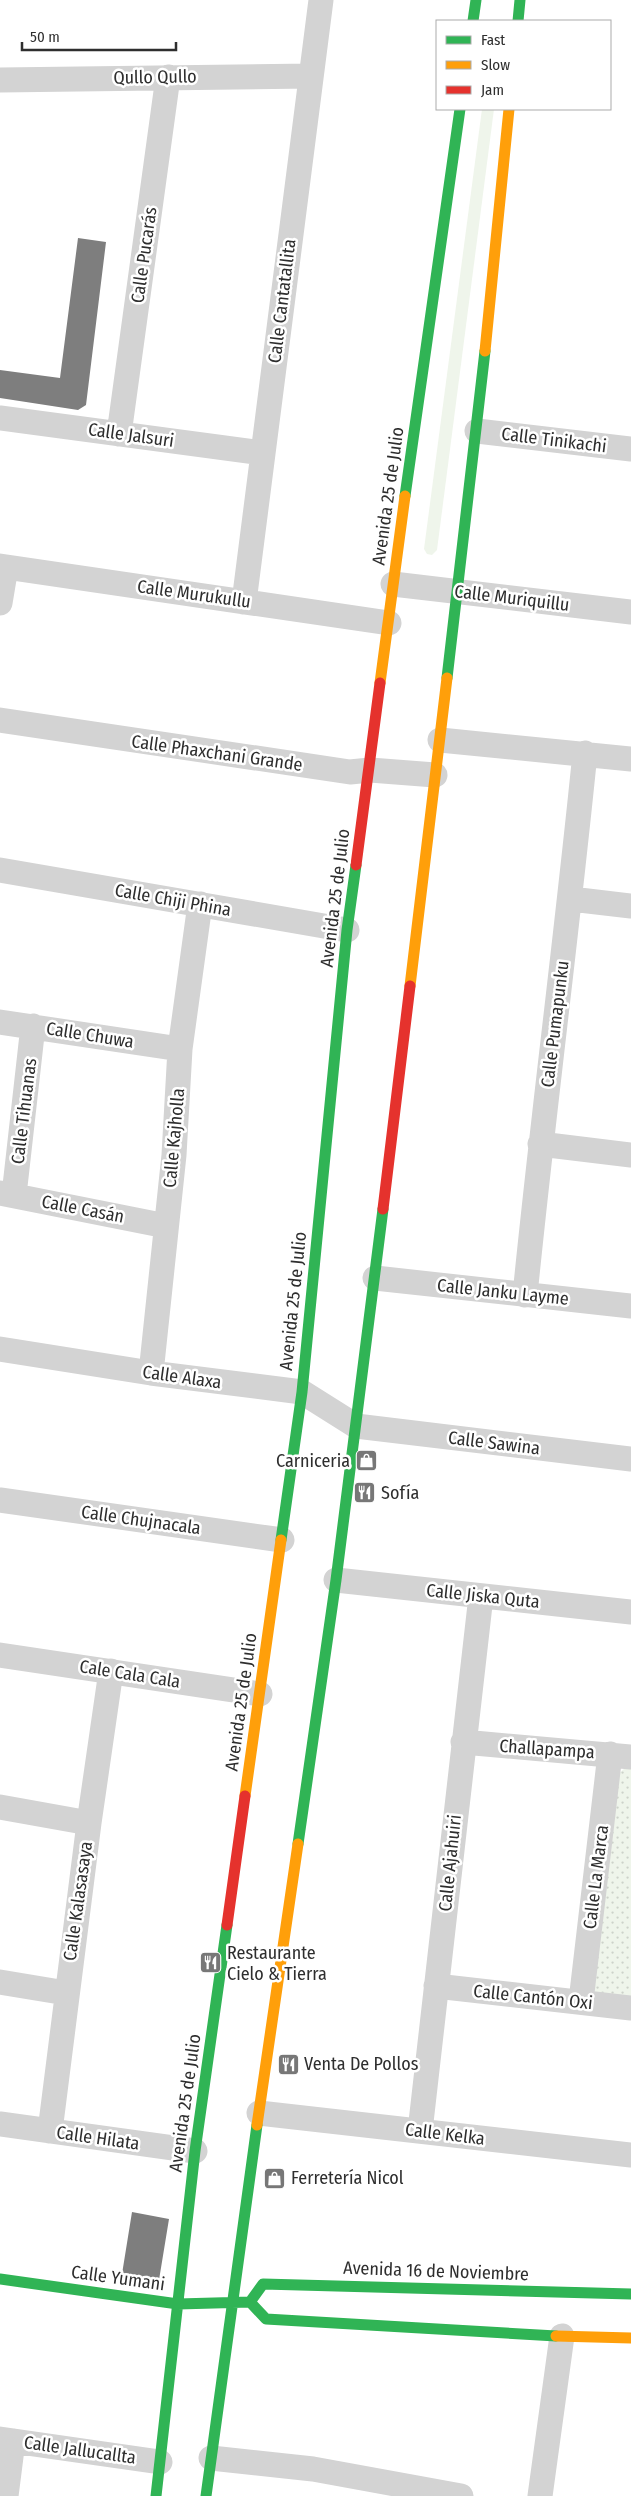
<svg xmlns="http://www.w3.org/2000/svg" width="631" height="2496" font-family="'Fira Sans Condensed',sans-serif">
<defs>
<pattern id="park-dots" width="8" height="8" patternUnits="userSpaceOnUse" patternTransform="scale(1.25)"><rect width="8" height="8" fill="#eff5eb"/><path d="M2 2h.1M6 6h.1" fill="none" stroke="#cdd2ca" stroke-width="1.8" stroke-linecap="round"/></pattern>
</defs>
<rect width="100%" height="100%" fill="#fff"/>
<path fill="#eff5eb" d="M 482,109 L 494,109 L 437,550 L 432,555 L 427,554 L 424,549 Z"/>
<path fill="url(#park-dots)" d="M 631,1767 L 631,1998 L 590,1994 L 619,1773 L 624,1769 Z"/>
<path fill="#7e7e7e" d="M 78,238 L 106,242 L 86,405 L 78,410 L 0,398 L 0,370 L 60,378 Z
M 132,2212 L 169,2219 L 159,2280 L 122,2274 Z"/>
<g fill="none" stroke-linecap="round" stroke-linejoin="round">
<path stroke="#d3d3d3" stroke-width="25" d="M 0,80 L 311,76
M 0,418 L 262,453
M 477,431 L 631,449
M 119,434 L 168,77
M 0,566 L 389,623
M 393,584 L 631,612
M 244,602 L 321,0
M 0,603 L 6,567
M 0,720 L 350,772 L 370,770 L 435,775
M 440,740 L 631,759
M 0,870 L 347,930
M 571,899 L 631,906
M 0,1022 L 180,1049
M 540,1144 L 631,1155
M 0,1193 L 166,1226
M 14,1195 L 33,1026
M 375,1278 L 631,1306
M 525,1295 C 543,1114 567,934 585,753
M 0,1349 L 151,1373 L 302,1392 L 356,1426 L 631,1459
M 151,1373 L 174,1155 L 180,1049 L 200,904
M 0,1500 L 282,1540
M 336,1580 L 631,1612
M 0,1655 L 260,1694
M 463,1742 L 631,1757
M 0,1807 L 89,1823
M 0,1982 L 66,1993
M 436,1986 L 631,2008
M 581,2001 L 610,1754
M 259,2113 L 631,2155
M 0,2124 L 195,2151
M 50,2131 L 89,1823 L 111,1671
M 420,2131 L 481,1596
M 0,2439 L 160,2462
M 211,2458 L 313,2469 L 461,2496
M 6,2496 L 13,2441
M 540,2496 L 562,2336"/>
<path stroke="#30b455" stroke-width="11" d="M 473,21 L 476,0
M 518,21 L 520,0
M 405,496 L 460,109
M 447,678 L 485,351
M 281,1540 L 302,1392 L 347,930 L 356,865
M 298,1844 L 336,1580 L 383,1209
M 0,2279 L 178,2304 L 250,2302 L 266,2319 L 556,2336
M 250,2302 L 263,2284 L 631,2294
M 156,2496 L 195,2151 L 227,1925
M 206,2496 L 257,2125"/>
<path stroke="#ff9f0a" stroke-width="11" d="M 485,351 L 509,109
M 380,683 L 405,496
M 410,986 L 447,678
M 245,1796 L 281,1540
M 257,2125 L 298,1844
M 556,2336 L 631,2338"/>
<path stroke="#e5322d" stroke-width="11" d="M 356,865 L 380,683
M 383,1209 L 410,986
M 227,1925 L 245,1796"/>
</g>
<defs>
<symbol id="shop-square" viewBox="-11 -11 22 22"><rect x="-9" y="-9" width="18" height="18" rx="4" fill="#777" stroke="#fff"/><path d="M-5-2.5h2.3a2.7 3.5 0 0 1 5.4 0H5L5.5 6h-11ZM-1.5-2.5h3a1.5 2.3 0 0 0-3 0Z" fill="#fff"/></symbol>
<symbol id="restaurant-square" viewBox="-11 -11 22 22"><rect x="-9" y="-9" width="18" height="18" rx="4" fill="#777" stroke="#fff"/><path d="M-5-6h1v4h1v-4h1v4h1v-4h1v5L-1.5 .5V6h-2V.5L-5-1ZM5-6V6H3V1.5H1.5Q1.5-4 5-6Z" fill="#fff"/></symbol>
</defs>
<g fill-rule="evenodd">
<use href="#shop-square" x="354" y="1448" width="25" height="25"/>
<use href="#restaurant-square" x="352" y="1480" width="25" height="25"/>
<use href="#restaurant-square" x="198" y="1950" width="25" height="25"/>
<use href="#restaurant-square" x="276" y="2052" width="25" height="25"/>
<use href="#shop-square" x="262" y="2166" width="25" height="25"/>
</g>
<g text-anchor="middle" stroke-width="5" stroke-linejoin="round" paint-order="stroke">
<g font-size="18" fill="#2e2e2e" stroke="#fff">
<text transform="translate(155 77) rotate(-1)" y="6">Qullo Qullo</text>
<text transform="translate(144 255) rotate(-82)" y="6">Calle Pucarás</text>
<text transform="translate(282 301) rotate(-83)" y="6">Calle Cantatallita</text>
<text transform="translate(131 435) rotate(8)" y="6">Calle Jalsuri</text>
<text transform="translate(554 440) rotate(7)" y="6">Calle Tinikachi</text>
<text transform="translate(388 496) rotate(-82)" y="6">Avenida 25 de Julio</text>
<text transform="translate(194 594) rotate(8)" y="6">Calle Murukullu</text>
<text transform="translate(512 598) rotate(7)" y="6">Calle Muriquillu</text>
<text transform="translate(217 753) rotate(8)" y="6">Calle Phaxchani Grande</text>
<text transform="translate(335 898) rotate(-83)" y="6">Avenida 25 de Julio</text>
<text transform="translate(173 900) rotate(10)" y="6">Calle Chiji Phina</text>
<text transform="translate(555 1024) rotate(-83)" y="6">Calle Pumapunku</text>
<text transform="translate(90 1035) rotate(9)" y="6">Calle Chuwa</text>
<text transform="translate(24 1111) rotate(-83)" y="6">Calle Tihuanas</text>
<text transform="translate(174 1138) rotate(-85)" y="6">Calle Kajholla</text>
<text transform="translate(83 1209) rotate(11)" y="6">Calle Casán</text>
<text transform="translate(503 1292) rotate(6)" y="6">Calle Janku Layme</text>
<text transform="translate(293 1301) rotate(-84)" y="6">Avenida 25 de Julio</text>
<text transform="translate(182 1377) rotate(8)" y="6">Calle Alaxa</text>
<text transform="translate(494 1443) rotate(7)" y="6">Calle Sawina</text>
<text transform="translate(141 1520) rotate(8)" y="6">Calle Chujnacala</text>
<text transform="translate(483 1596) rotate(6)" y="6">Calle Jiska Quta</text>
<text transform="translate(130 1674) rotate(9)" y="6">Cale Cala Cala</text>
<text transform="translate(241 1702) rotate(-82)" y="6">Avenida 25 de Julio</text>
<text transform="translate(547 1749) rotate(4)" y="6">Challapampa</text>
<text transform="translate(450 1863) rotate(-84)" y="6">Calle Ajahuiri</text>
<text transform="translate(596 1877) rotate(-83)" y="6">Calle La Marca</text>
<text transform="translate(78 1901) rotate(-82)" y="6">Calle Kalasasaya</text>
<text transform="translate(533 1997) rotate(6)" y="6">Calle Cantón Oxi</text>
<text transform="translate(185 2103) rotate(-82)" y="6">Avenida 25 de Julio</text>
<text transform="translate(445 2134) rotate(7)" y="6">Calle Kelka</text>
<text transform="translate(98 2138) rotate(8)" y="6">Calle Hilata</text>
<text transform="translate(436 2271) rotate(2)" y="6">Avenida 16 de Noviembre</text>
<text transform="translate(118 2278) rotate(8)" y="6">Calle Yumani</text>
<text transform="translate(80 2450) rotate(8)" y="6">Calle Jallucallta</text>
</g>
<g font-size="18" fill="#2e2e2e" stroke="#fff" text-anchor="start">
<text x="350" y="1467" text-anchor="end">Carniceria</text>
<text x="381" y="1499">Sofía</text>
<text x="227" y="1959">Restaurante<tspan x="227" dy="21">Cielo &amp; Tierra</tspan></text>
<text x="304" y="2070">Venta De Pollos</text>
<text x="291" y="2184">Ferretería Nicol</text>
</g>
</g>
<rect x="436" y="20" width="175" height="90" fill="#ffffff" stroke="#ababab"/>
<rect x="446" y="36" width="25" height="8" fill="#30b455" stroke="#ababab"/>
<text x="481" y="45" font-size="15" fill="#2e2e2e">Fast</text>
<rect x="446" y="61" width="25" height="8" fill="#ff9f0a" stroke="#ababab"/>
<text x="481" y="70" font-size="15" fill="#2e2e2e">Slow</text>
<rect x="446" y="86" width="25" height="8" fill="#e5322d" stroke="#ababab"/>
<text x="481" y="95" font-size="15" fill="#2e2e2e">Jam</text>
<path d="M22 42v8h154v-8" fill="none" stroke="#2e2e2e" stroke-width="2.5"/>
<text x="30" y="42" font-size="15" fill="#2e2e2e" stroke="#ffffff" stroke-width="4" paint-order="stroke">50 m</text>
</svg>
